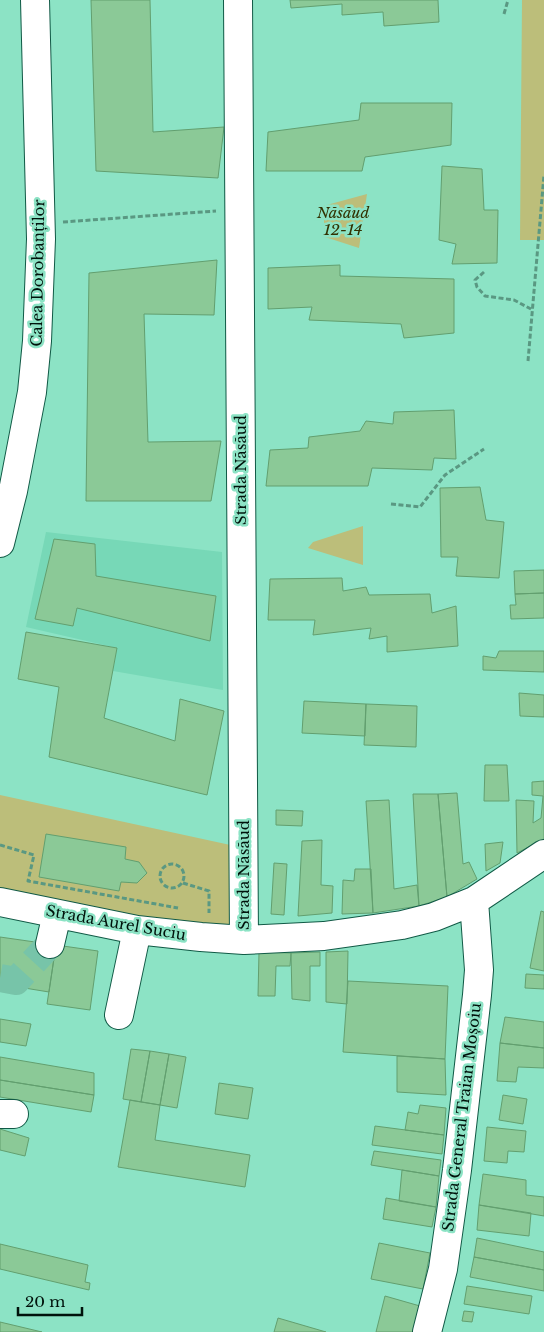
<svg xmlns="http://www.w3.org/2000/svg" width="544" height="1332" font-family="'Libre Baskerville',serif">
<rect width="100%" height="100%" fill="#8ce3c5"/>
<path fill="#77d8b7" d="M 46,532 L 222,552 L 223,690 L 113,671 L 117,648 L 26,627 Z"/>
<path fill="#bcbe7a" d="M 522,0 L 544,0 L 544,240 L 520,240 Z
M 367,194 L 359,248 L 325,237 L 323,206 Z
M 363,526 L 363,565 L 308,548 L 313,542 Z
M 0,795 L 235,846 L 236,933 L 0,891 Z"/>
<path fill="#8bc997" stroke="#629f6f" d="M 91,0 L 150,0 L 153,132 L 224,127 L 218,178 L 96,171 Z
M 290,0 L 438,0 L 439,22 L 384,26 L 383,12 L 342,15 L 342,4 L 291,8 Z
M 361,103 L 452,103 L 451,145 L 365,157 L 362,171 L 266,171 L 268,132 L 359,120 Z
M 442,166 L 482,169 L 484,210 L 498,210 L 497,263 L 452,264 L 456,244 L 439,240 Z
M 217,260 L 214,315 L 144,314 L 148,442 L 221,441 L 211,501 L 86,501 L 89,273 Z
M 340,265 L 340,276 L 454,279 L 454,333 L 404,338 L 401,324 L 309,320 L 312,307 L 268,309 L 268,268 Z
M 454,410 L 456,459 L 434,458 L 432,470 L 372,468 L 368,486 L 266,486 L 270,450 L 308,448 L 309,437 L 360,431 L 366,421 L 393,424 L 394,412 Z
M 480,487 L 486,520 L 504,522 L 499,578 L 456,576 L 458,557 L 441,557 L 440,488 Z
M 54,539 L 95,544 L 96,576 L 216,596 L 210,641 L 77,608 L 73,626 L 35,619 Z
M 544,570 L 544,593 L 515,594 L 514,571 Z
M 342,578 L 343,591 L 366,587 L 369,595 L 430,594 L 432,613 L 456,606 L 458,646 L 387,652 L 387,636 L 369,639 L 371,628 L 313,635 L 315,620 L 268,620 L 270,579 Z
M 544,593 L 544,618 L 511,619 L 510,605 L 516,605 L 515,594 Z
M 26,632 L 117,648 L 104,718 L 175,741 L 180,699 L 224,711 L 207,795 L 49,757 L 59,687 L 18,679 Z
M 499,651 L 544,651 L 544,672 L 483,670 L 483,656 L 496,658 Z
M 519,693 L 544,695 L 544,717 L 520,716 Z
M 304,701 L 366,704 L 365,736 L 302,733 Z
M 366,704 L 417,706 L 416,747 L 364,745 Z
M 485,765 L 507,765 L 509,801 L 484,801 Z
M 544,781 L 544,839 L 517,853 L 516,800 L 534,801 L 533,823 L 541,818 L 543,796 L 532,795 L 532,782 Z
M 457,793 L 463,864 L 469,862 L 477,879 L 447,897 L 438,794 Z
M 413,794 L 438,794 L 447,897 L 419,906 Z
M 389,800 L 394,889 L 417,885 L 419,906 L 373,913 L 366,801 Z
M 276,810 L 303,811 L 302,826 L 276,825 Z
M 46,834 L 126,847 L 125,859 L 139,862 L 147,873 L 137,883 L 121,882 L 119,891 L 39,877 Z
M 322,840 L 321,885 L 333,886 L 332,913 L 298,916 L 302,841 Z
M 503,842 L 500,863 L 486,871 L 485,844 Z
M 274,863 L 287,864 L 284,915 L 271,914 Z
M 355,869 L 371,869 L 373,913 L 342,914 L 343,880 L 354,881 Z
M 541,911 L 544,912 L 544,971 L 530,968 Z
M 0,937 L 56,945 L 49,992 L 0,984 Z
M 56,945 L 98,951 L 90,1010 L 47,1004 Z
M 348,951 L 347,1004 L 326,1002 L 326,952 Z
M 259,952 L 291,953 L 290,966 L 276,966 L 275,996 L 258,996 Z
M 320,952 L 320,966 L 310,966 L 310,1001 L 292,999 L 291,953 Z
M 526,974 L 544,975 L 544,989 L 525,988 Z
M 348,981 L 448,986 L 445,1059 L 343,1052 Z
M 505,1017 L 544,1022 L 544,1048 L 500,1043 Z
M 0,1019 L 31,1024 L 26,1046 L 0,1042 Z
M 500,1043 L 544,1048 L 544,1068 L 518,1067 L 516,1082 L 497,1081 Z
M 131,1049 L 150,1051 L 141,1102 L 123,1099 Z
M 150,1051 L 169,1054 L 160,1105 L 141,1102 Z
M 169,1054 L 186,1057 L 177,1108 L 160,1105 Z
M 397,1056 L 445,1059 L 446,1095 L 397,1092 Z
M 0,1057 L 94,1073 L 94,1095 L 0,1080 Z
M 0,1080 L 94,1095 L 91,1112 L 0,1097 Z
M 219,1083 L 253,1088 L 248,1119 L 215,1114 Z
M 503,1095 L 527,1099 L 523,1124 L 499,1120 Z
M 130,1100 L 160,1105 L 155,1140 L 250,1155 L 245,1187 L 118,1167 Z
M 420,1105 L 446,1108 L 444,1135 L 405,1130 L 408,1112 L 418,1114 Z
M 375,1126 L 444,1135 L 442,1154 L 372,1145 Z
M 487,1127 L 526,1131 L 524,1152 L 508,1151 L 507,1163 L 484,1161 Z
M 0,1129 L 29,1138 L 25,1156 L 0,1150 Z
M 374,1151 L 441,1160 L 439,1176 L 371,1165 Z
M 402,1170 L 439,1176 L 436,1207 L 399,1201 Z
M 483,1174 L 526,1180 L 526,1195 L 544,1197 L 544,1216 L 479,1205 Z
M 386,1198 L 436,1207 L 432,1227 L 383,1219 Z
M 479,1205 L 531,1213 L 529,1236 L 477,1230 Z
M 477,1238 L 544,1252 L 544,1270 L 474,1257 Z
M 379,1243 L 430,1253 L 423,1289 L 371,1279 Z
M 0,1244 L 88,1265 L 85,1282 L 90,1283 L 89,1290 L 0,1269 Z
M 474,1257 L 544,1270 L 544,1291 L 470,1277 Z
M 467,1286 L 532,1296 L 529,1314 L 464,1304 Z
M 385,1296 L 420,1306 L 413,1332 L 376,1332 Z
M 464,1311 L 474,1312 L 472,1322 L 462,1321 Z
M 278,1318 L 326,1332 L 274,1332 Z
M 0,1322 L 42,1332 L 0,1332 Z"/>
<g fill="none" stroke-linecap="round" stroke-linejoin="round">
<path stroke="#77c4a9" stroke-width="28" stroke-dasharray="28 14" stroke-linecap="butt" d="M 0,978 L 16,981 L 50,944"/>
<defs>
<path id="minor" d="M 238,0 L 244,940
M 0,902 L 137,930 L 201,937 L 244,940 L 324,936 L 402,925 L 434,917 L 474,901 L 544,854
M 50,944 L 57,914
M 119,1015 L 137,930
M 0,1114 L 14,1114
M 427,1332 L 443,1269 L 457,1170 L 477,995 L 479,970 L 474,901"/>
<path id="major" d="M 0,543 L 13,491 L 32,392 L 37,341 L 41,239 L 35,0"/>
</defs>
<use href="#minor" stroke="#115a46" stroke-width="30"/>
<use href="#major" stroke="#115a46" stroke-width="30"/>
<path stroke="#5a9882" stroke-width="3" stroke-dasharray="5 2.5" stroke-linecap="butt" d="M 504,14 L 508,0
M 63,222 L 216,211
M 484,272 L 475,280 L 477,287 L 485,296 L 514,300 L 531,309
M 528,361 L 544,175
M 391,504 L 420,507 L 445,475 L 484,449
M 0,845 L 34,855 L 28,881 L 178,908
M160 876a12 12 0 1 1 24 0a12 12 0 1 1-24 0Z
M 183,883 L 209,891 L 209,913"/>
<use href="#minor" stroke="#fff" stroke-width="28"/>
<use href="#major" stroke="#fff" stroke-width="28"/>
</g>
<g text-anchor="middle" stroke-width="5" stroke-linejoin="round" paint-order="stroke">
<g font-size="15" font-style="italic" fill="#313202" stroke="#8ce3c5">
<text x="343" y="218">Năsăud<tspan x="343" dy="17">12-14</tspan></text>
</g>
<g font-size="15" fill="#00120b" stroke="#8ce3c5">
<text transform="translate(38 273) rotate(-89)" y="5">Calea Dorobanților</text>
<text transform="translate(241 470) rotate(-90)" y="5">Strada Năsăud</text>
<text transform="translate(244 875) rotate(-90)" y="5">Strada Năsăud</text>
<text transform="translate(116 923) rotate(10)" y="5">Strada Aurel Suciu</text>
<text transform="translate(462 1117) rotate(-83)" y="5">Strada General Traian Moșoiu</text>
</g>
</g>
<path d="M18 1307v8h64v-8" fill="none" stroke="#00120b" stroke-width="2.5"/>
<text x="25" y="1307" font-size="15" fill="#00120b" stroke="#8ce3c5" stroke-width="4" paint-order="stroke">20 m</text>
</svg>
